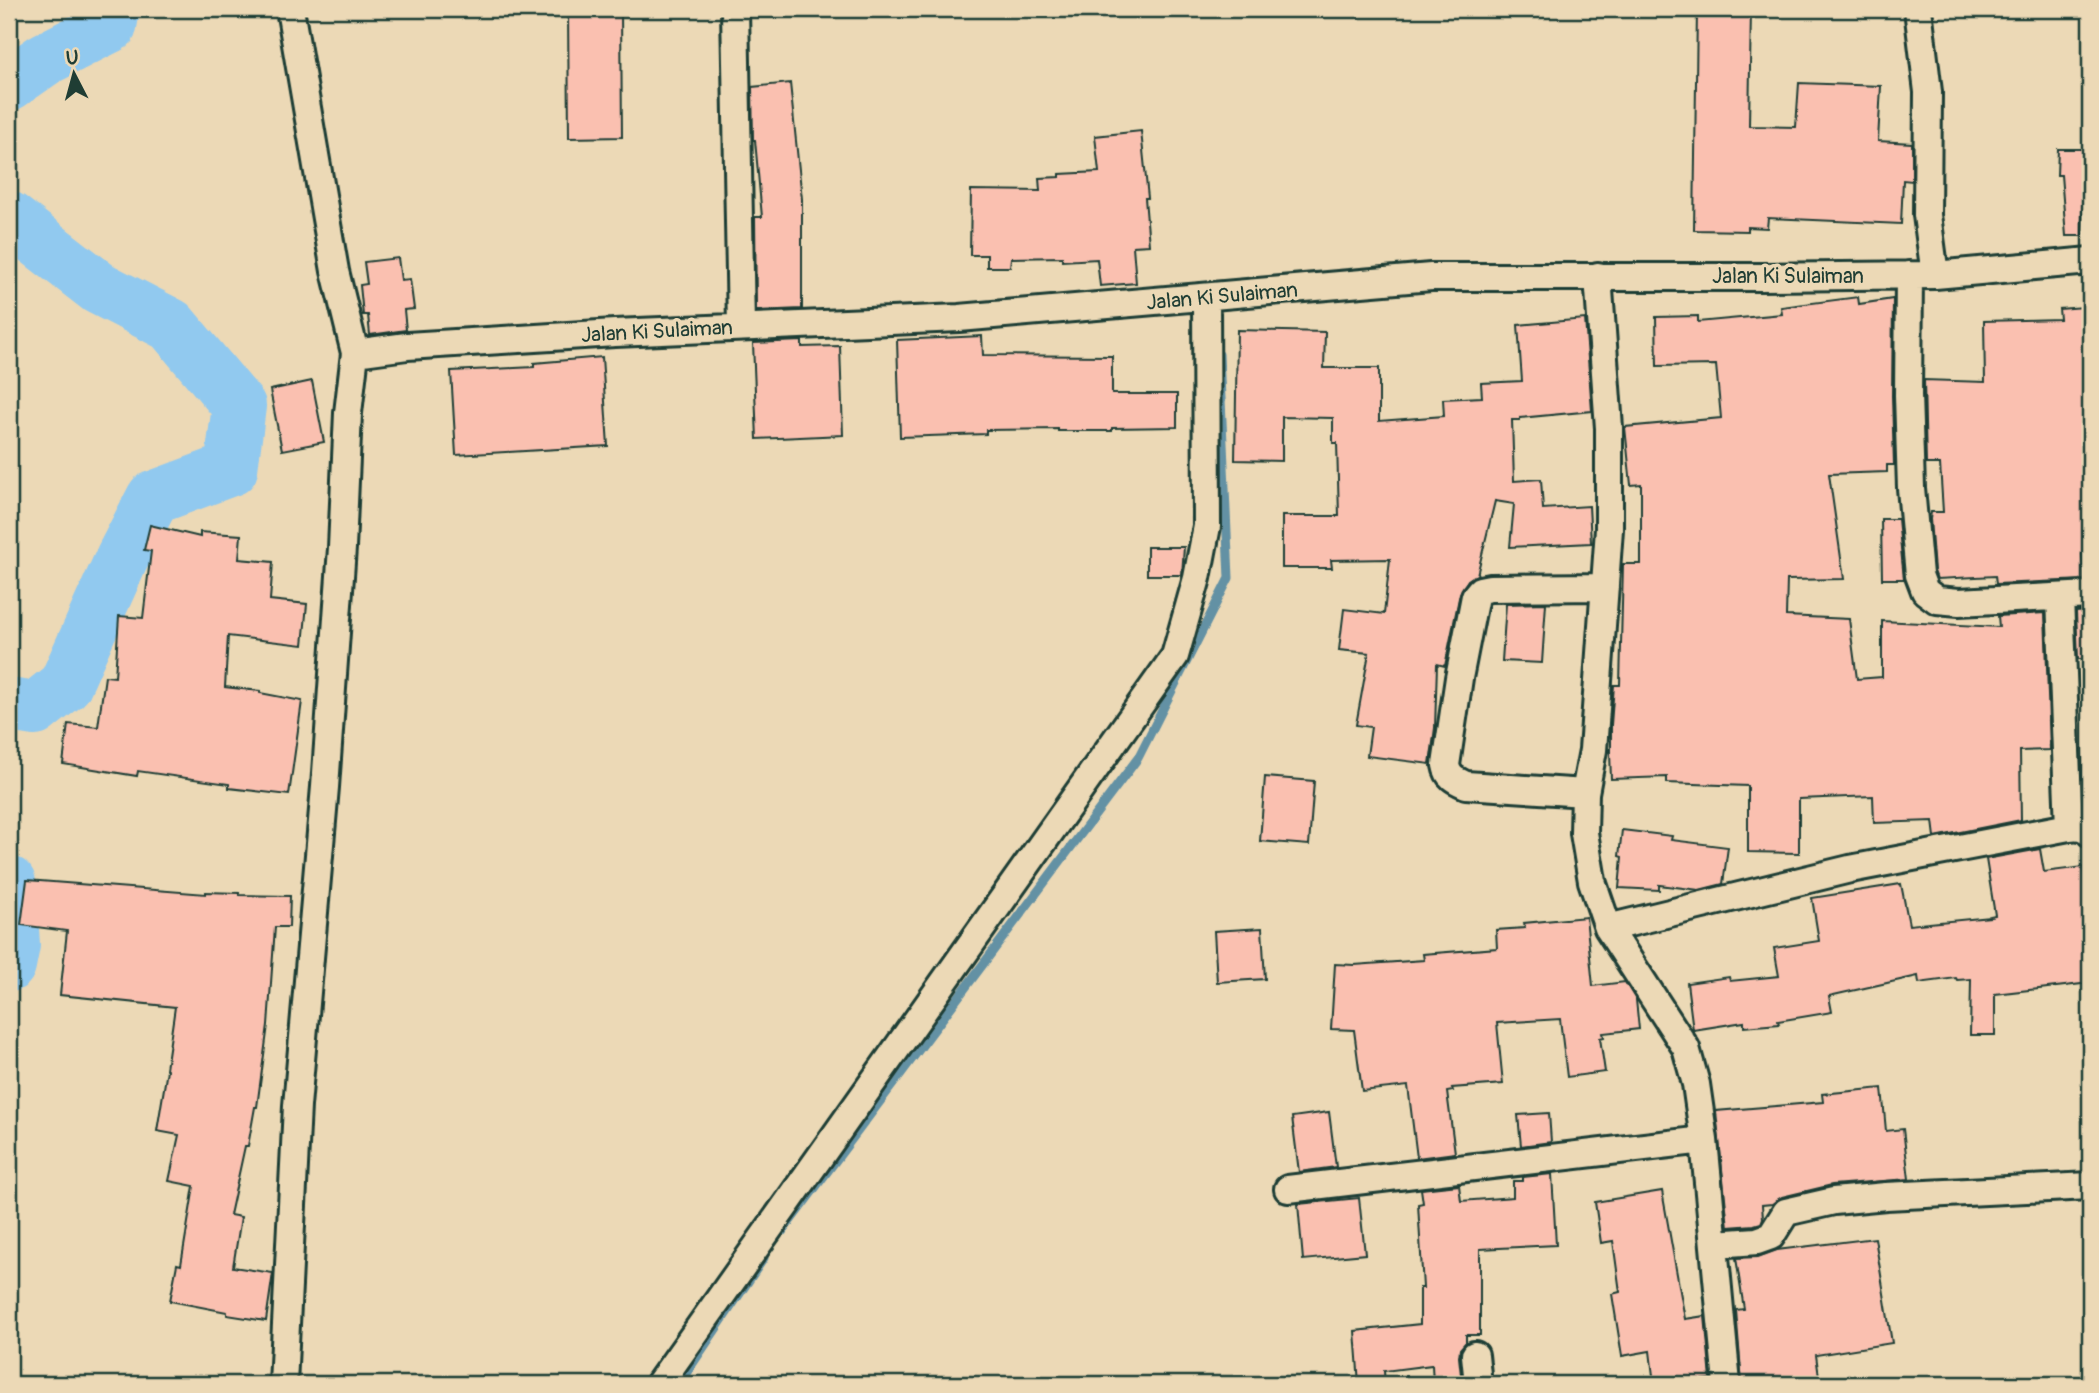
<svg xmlns="http://www.w3.org/2000/svg" width="2099" height="1393" font-family="Pangolin,sans-serif">
<rect width="100%" height="100%" fill="#ecd9b6"/>
<filter id="ink" filterUnits="userSpaceOnUse"><feTurbulence type="fractalNoise" baseFrequency=".0143" numOctaves="2"/><feDisplacementMap in="SourceGraphic" scale="14" xChannelSelector="R" yChannelSelector="G"/><feConvolveMatrix kernelMatrix="1 2 1 2 8 2 1 2 1" color-interpolation-filters="sRGB"/></filter>
<g filter="url(#ink)">
<g fill="none" stroke-linecap="round" stroke-linejoin="round">
<path stroke="#6391a4" stroke-width="9" d="M 782,1232 L 1138,758 L 1229,578 L 1219,354
M 679,1384 L 764,1258"/>
<path stroke="#91c9ef" stroke-width="54" d="M 9,84 L 45,59 L 110,26 L 113,9
M 9,218 L 99,288 L 171,325 L 239,406 L 231,469 L 153,498 L 122,558 L 65,685 L 35,709 L 9,705
M 9,883 L 13,945 L 9,965"/>
</g>
<path fill="#fac0b0" stroke="#1f3d34" stroke-width="2" d="M 568,9 L 621,9 L 622,137 L 569,138 Z
M 1697,9 L 1751,9 L 1749,126 L 1796,127 L 1799,83 L 1881,86 L 1878,141 L 1912,143 L 1912,181 L 1903,180 L 1901,224 L 1768,218 L 1767,228 L 1748,227 L 1748,231 L 1694,230 Z
M 790,83 L 802,199 L 802,309 L 756,311 L 755,217 L 762,217 L 755,140 L 753,140 L 752,87 Z
M 1141,131 L 1148,198 L 1145,198 L 1149,245 L 1133,246 L 1136,283 L 1100,286 L 1097,259 L 1062,261 L 1062,257 L 1011,258 L 1010,267 L 987,267 L 987,255 L 970,255 L 971,190 L 1040,191 L 1039,178 L 1060,177 L 1060,174 L 1099,172 L 1095,136 Z
M 2058,149 L 2085,149 L 2082,236 L 2066,236 L 2061,175 L 2057,175 Z
M 398,258 L 401,280 L 410,279 L 414,309 L 404,310 L 406,330 L 370,335 L 368,315 L 363,315 L 360,285 L 367,284 L 364,262 Z
M 1858,297 L 1859,304 L 1893,299 L 1892,396 L 1894,465 L 1887,465 L 1887,472 L 1829,474 L 1844,579 L 1787,580 L 1786,616 L 1849,619 L 1857,679 L 1882,677 L 1882,621 L 1999,627 L 1998,616 L 2045,613 L 2050,750 L 2020,751 L 2021,820 L 1935,837 L 1933,821 L 1874,823 L 1873,796 L 1799,799 L 1799,853 L 1748,852 L 1748,786 L 1667,783 L 1667,777 L 1611,779 L 1610,752 L 1611,752 L 1611,725 L 1614,685 L 1620,685 L 1623,564 L 1641,564 L 1641,484 L 1631,485 L 1625,427 L 1721,418 L 1716,365 L 1657,366 L 1656,317 L 1698,316 L 1698,322 L 1782,314 L 1781,307 Z
M 2084,307 L 2084,309 L 2090,309 L 2090,553 L 2082,554 L 2084,580 L 1996,584 L 1995,576 L 1937,579 L 1934,571 L 1930,519 L 1931,512 L 1943,512 L 1940,464 L 1926,464 L 1924,380 L 1985,382 L 1984,321 L 2060,319 L 2059,309 Z
M 1585,319 L 1592,411 L 1520,418 L 1520,420 L 1512,420 L 1514,481 L 1541,479 L 1543,509 L 1589,506 L 1591,543 L 1510,547 L 1514,504 L 1495,501 L 1477,575 L 1468,580 L 1460,593 L 1445,666 L 1437,664 L 1435,728 L 1430,764 L 1367,756 L 1371,727 L 1356,725 L 1369,653 L 1339,650 L 1344,609 L 1384,614 L 1390,559 L 1331,560 L 1332,568 L 1282,568 L 1282,516 L 1339,516 L 1337,443 L 1333,443 L 1333,418 L 1282,417 L 1282,461 L 1235,460 L 1237,330 L 1325,332 L 1324,368 L 1379,368 L 1379,421 L 1444,416 L 1443,399 L 1482,397 L 1481,383 L 1522,381 L 1518,325 Z
M 982,336 L 983,355 L 1112,356 L 1112,394 L 1177,394 L 1177,427 L 1112,428 L 1112,431 L 1058,431 L 1058,429 L 986,430 L 986,434 L 900,437 L 897,340 Z
M 802,341 L 802,347 L 840,346 L 843,435 L 757,439 L 753,343 Z
M 602,357 L 608,446 L 456,455 L 451,371 L 534,367 L 534,363 Z
M 312,381 L 324,442 L 282,450 L 270,390 Z
M 1881,519 L 1898,519 L 1904,579 L 1882,579 Z
M 150,525 L 200,537 L 200,532 L 241,535 L 239,559 L 273,562 L 270,600 L 307,604 L 303,645 L 228,636 L 225,687 L 260,691 L 260,693 L 302,701 L 289,795 L 229,788 L 229,784 L 138,771 L 137,776 L 63,764 L 68,724 L 98,727 L 105,676 L 115,677 L 119,616 L 143,618 L 151,551 L 144,550 Z
M 1147,547 L 1184,547 L 1182,575 L 1147,575 Z
M 1546,603 L 1542,663 L 1502,661 L 1506,604 Z
M 2089,611 L 2090,659 L 2078,659 L 2076,612 Z
M 1265,777 L 1314,781 L 1309,845 L 1260,841 Z
M 1622,830 L 1672,836 L 1671,840 L 1728,847 L 1723,884 L 1699,890 L 1659,885 L 1659,890 L 1619,888 L 1622,857 L 1619,856 Z
M 2040,849 L 2044,872 L 2083,867 L 2090,932 L 2090,983 L 1995,994 L 1995,1035 L 1970,1035 L 1971,979 L 1957,980 L 1956,978 L 1919,983 L 1918,976 L 1829,996 L 1832,1012 L 1778,1021 L 1779,1024 L 1744,1027 L 1744,1022 L 1693,1030 L 1687,983 L 1729,977 L 1730,981 L 1779,976 L 1774,948 L 1819,941 L 1812,898 L 1901,884 L 1909,925 L 1991,917 L 1990,916 L 1995,915 L 1986,859 Z
M 27,880 L 206,894 L 206,892 L 239,893 L 239,895 L 290,896 L 289,927 L 275,927 L 268,1025 L 257,1107 L 255,1107 L 248,1146 L 245,1146 L 230,1215 L 241,1217 L 233,1267 L 273,1273 L 266,1321 L 227,1315 L 227,1312 L 170,1301 L 177,1264 L 181,1265 L 194,1186 L 169,1181 L 179,1135 L 157,1131 L 167,1070 L 166,1069 L 175,1007 L 60,995 L 67,931 L 21,925 Z
M 1586,917 L 1593,986 L 1625,982 L 1636,1000 L 1639,1029 L 1603,1033 L 1604,1037 L 1600,1038 L 1605,1072 L 1567,1077 L 1560,1019 L 1497,1023 L 1503,1084 L 1452,1088 L 1453,1091 L 1447,1092 L 1455,1153 L 1417,1158 L 1408,1086 L 1362,1091 L 1354,1030 L 1331,1029 L 1335,964 L 1354,965 L 1424,960 L 1423,954 L 1497,948 L 1496,930 L 1525,928 L 1524,923 Z
M 1262,928 L 1265,979 L 1217,982 L 1214,931 Z
M 1882,1088 L 1886,1131 L 1903,1129 L 1909,1179 L 1832,1185 L 1782,1197 L 1772,1204 L 1762,1205 L 1763,1218 L 1761,1223 L 1754,1225 L 1728,1227 L 1716,1111 L 1823,1102 L 1822,1094 Z
M 1329,1112 L 1336,1167 L 1299,1172 L 1292,1117 Z
M 1549,1113 L 1551,1142 L 1521,1146 L 1518,1115 Z
M 1552,1174 L 1556,1245 L 1480,1249 L 1480,1335 L 1466,1335 L 1466,1342 L 1460,1349 L 1459,1357 L 1462,1384 L 1433,1384 L 1432,1365 L 1384,1371 L 1385,1384 L 1359,1384 L 1355,1331 L 1420,1324 L 1420,1288 L 1423,1288 L 1418,1204 L 1423,1203 L 1421,1189 L 1459,1185 L 1461,1201 L 1513,1197 L 1513,1181 L 1523,1181 L 1523,1177 Z
M 1662,1191 L 1685,1319 L 1705,1316 L 1711,1379 L 1654,1384 L 1650,1351 L 1622,1356 L 1612,1294 L 1620,1292 L 1613,1241 L 1601,1243 L 1595,1202 Z
M 1359,1198 L 1365,1254 L 1303,1260 L 1298,1204 Z
M 1875,1238 L 1892,1343 L 1816,1355 L 1820,1384 L 1742,1384 L 1736,1310 L 1744,1309 L 1736,1258 L 1758,1257 L 1777,1250 Z"/>
<g fill="none" stroke-linecap="round" stroke-linejoin="round">
<defs>
<path id="minor" d="M 735,9 L 741,327
M 1918,9 L 1928,92 L 1927,215 L 1935,275
M 1909,275 L 1908,395 L 1911,488 L 1919,575 L 1925,591 L 1937,600 L 1959,602 L 2090,595
M 1598,276 L 1609,428 L 1609,529 L 1593,750 L 1585,793 L 1584,833 L 1592,881 L 1608,928 L 1686,1048 L 1696,1084 L 1704,1140 L 1727,1384
M 355,353 L 407,346 L 615,333 L 959,318 L 1431,277 L 1759,277 L 1935,275 L 2090,261
M 2060,598 L 2069,827
M 1585,793 L 1466,785 C 1455,780 1448,777 1446,765 L 1459,678 L 1475,596 L 1480,590 L 1490,588 L 1605,587
M 1608,928 L 1850,869 L 2069,827 C 2077,826 2085,826 2090,833
M 1288,1189 L 1704,1140
M 1715,1244 L 1757,1241 L 1771,1236 L 1786,1212 L 1834,1201 L 1886,1196 L 2090,1186
M 1475,1355 L 1478,1384
M 283,1384 L 297,1106 L 325,787 L 342,548 L 348,413 L 355,353 L 335,271 L 290,9
M 659,1384 L 1175,656 L 1197,578 L 1207,526 L 1206,297"/>
</defs>
<use href="#minor" stroke="#1f3d34" stroke-width="32"/>
<use href="#minor" stroke="#ecd9b6" stroke-width="26"/>
</g>
</g>
<g text-anchor="middle" stroke-width="7" stroke-linejoin="round" paint-order="stroke">
<g font-size="21" fill="#1f3d34" stroke="#ecd9b6">
<text x="1788" y="283">Jalan Ki Sulaiman</text>
<text transform="translate(1222 296) rotate(-5)" y="7">Jalan Ki Sulaiman</text>
<text transform="translate(657 331) rotate(-3)" y="7">Jalan Ki Sulaiman</text>
</g>
</g>
<rect width="2099" height="1393" fill="none" stroke="#ecd9b6" stroke-width="35"/>
<rect x="18" y="18" width="2064" height="1358" fill="none" stroke="#1f3d34" stroke-width="2.5" filter="url(#ink)"/>
<g transform="translate(74 74) rotate(354)" stroke="#ecd9b6" stroke-width="5" paint-order="stroke">
<path d="M0-5L12 26L0 18L-12 26Z" fill="#1f3d34"/>
<text y="-10" font-size="19" font-weight="bold" text-anchor="middle" fill="#1f3d34">U</text>
</g>
</svg>
